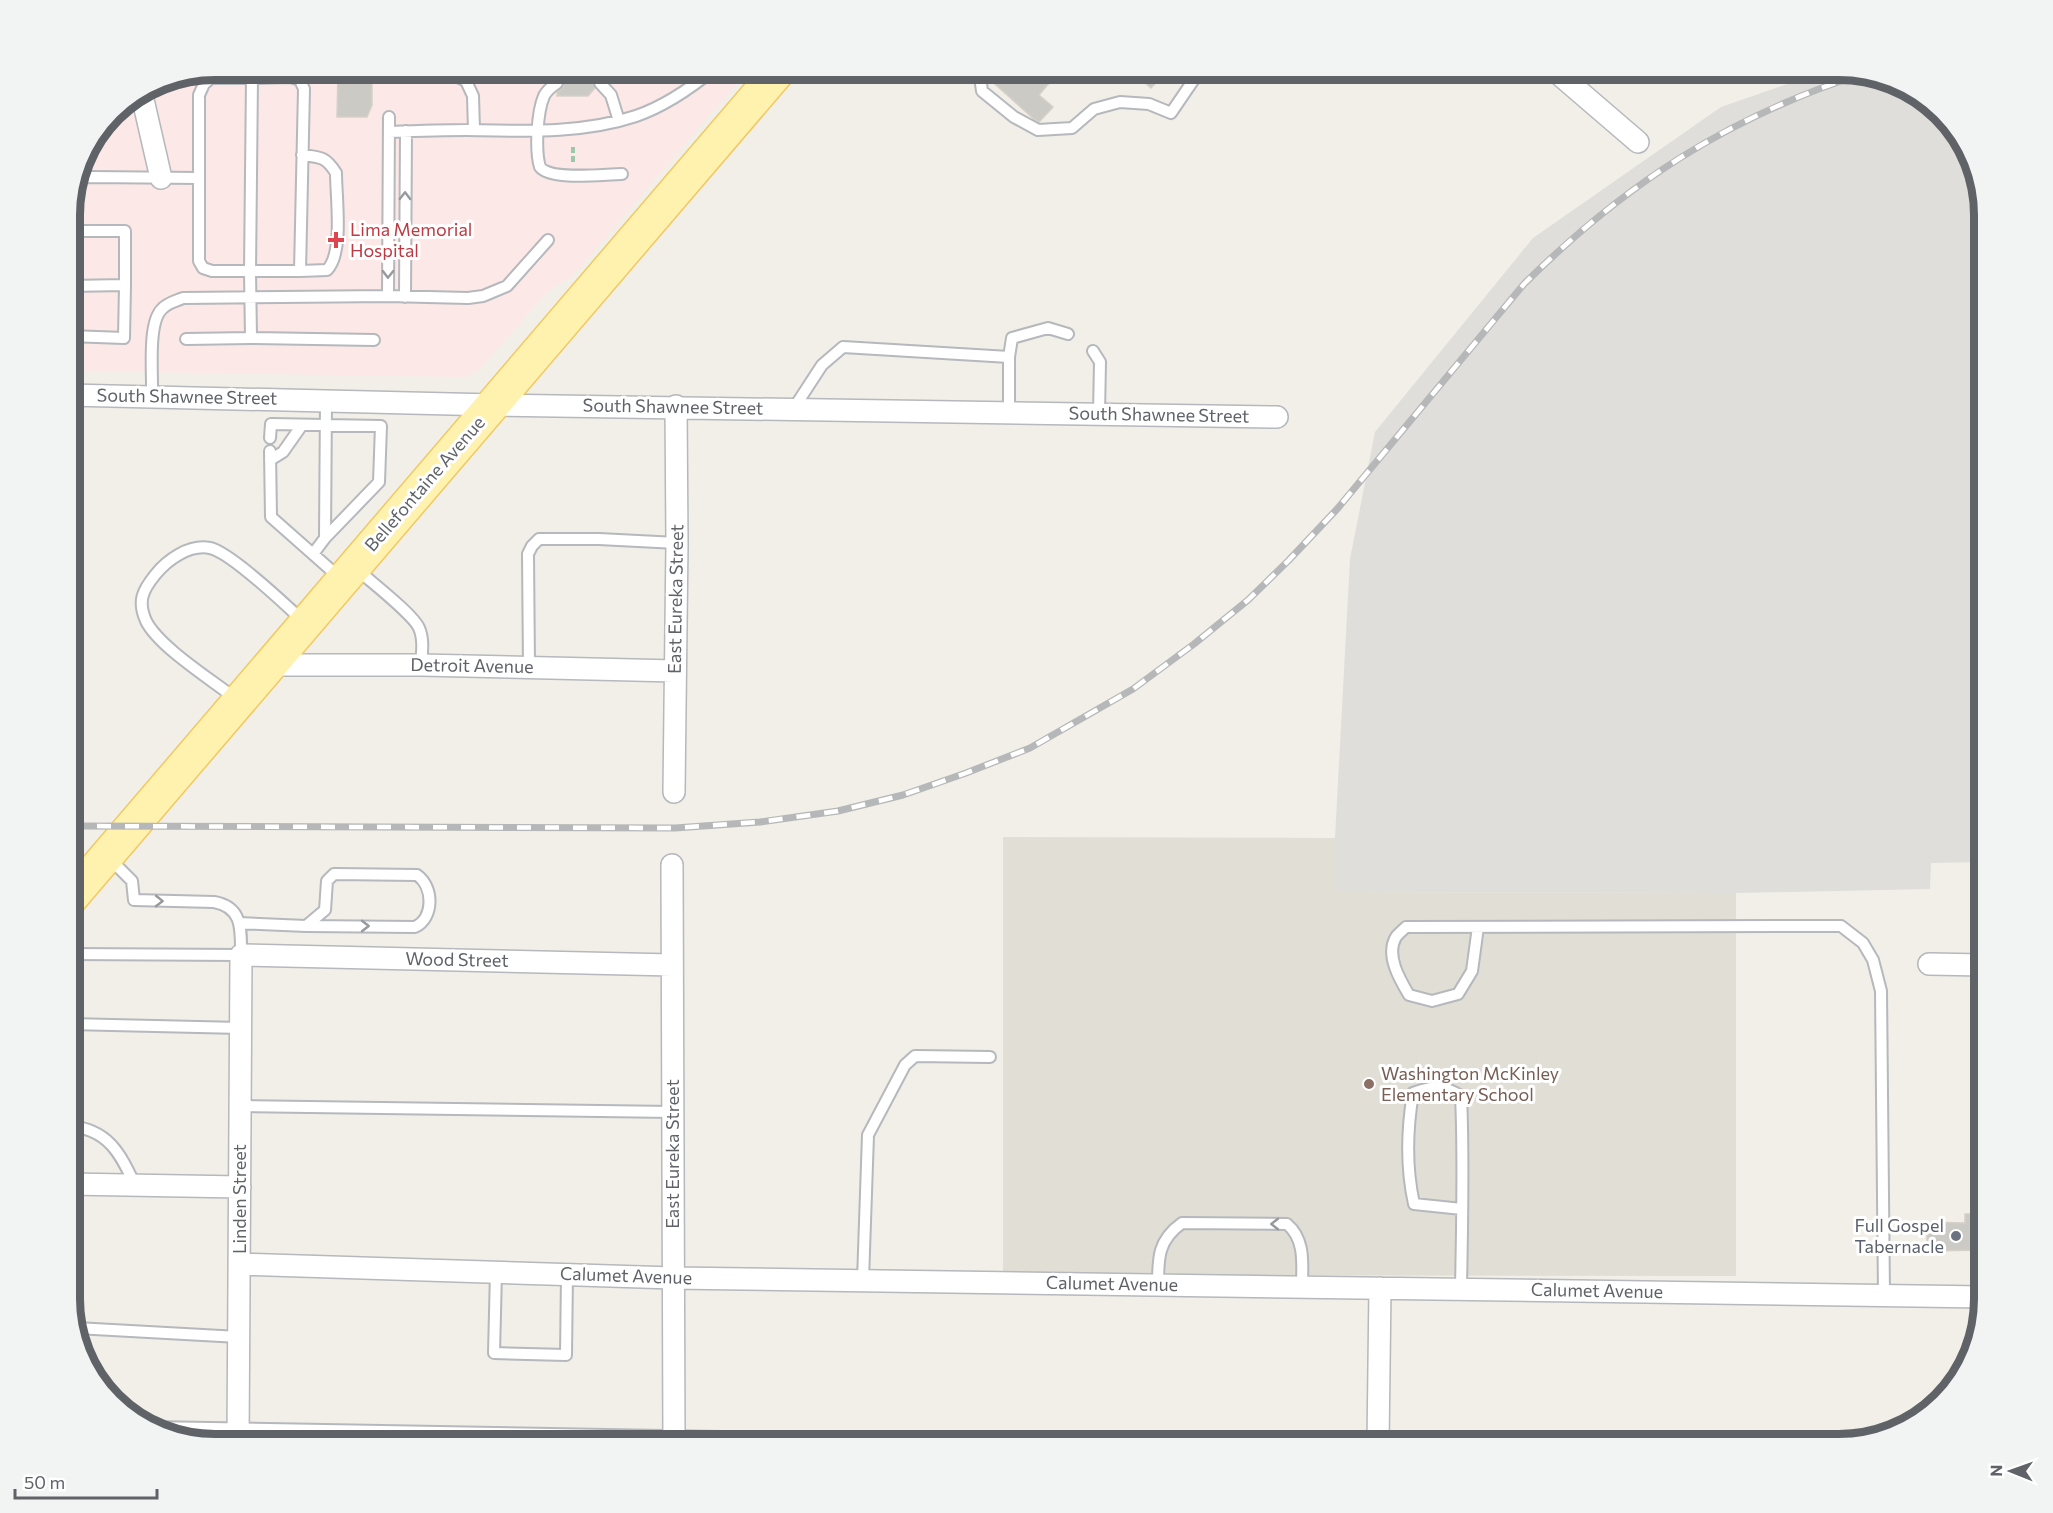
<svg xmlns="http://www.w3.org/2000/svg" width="2053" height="1513" font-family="Commissioner,sans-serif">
<rect width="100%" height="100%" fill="#f1efe8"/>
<path fill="#e0deda" d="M 1830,69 L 1885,77 L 1927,99 L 1969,150 L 1984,215 L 1984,862 L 1931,863 L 1930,889 L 1736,893 L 1334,892 L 1335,838 L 1350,559 L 1375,432 L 1533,238 L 1721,107 Z"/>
<path fill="#e1ded6" d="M 1003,837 L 1335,838 L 1335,892 L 1736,893 L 1736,1276 L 1003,1275 Z"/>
<path fill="#fce8e6" d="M 215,69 L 749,69 L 573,276 L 548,291 L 479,370 L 464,377 L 69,371 L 69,205 L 84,151 L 118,105 L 159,80 Z"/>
<path fill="#cccac5" stroke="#d6d1c6" stroke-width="1.5" d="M 338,69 L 372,69 L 372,105 L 367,117 L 337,117 Z
M 558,69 L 611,69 L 604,77 L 599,76 L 595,78 L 593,84 L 595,88 L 588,96 L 557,96 L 557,92 L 563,87 L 564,83 L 563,78 L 558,76 Z
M 987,69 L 1061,69 L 1039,95 L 1053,107 L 1039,122 L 1035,120 L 988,78 Z
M 1129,69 L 1168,69 L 1151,88 Z
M 1965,1214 L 1984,1214 L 1984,1250 L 1927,1251 L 1927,1222 L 1965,1223 Z"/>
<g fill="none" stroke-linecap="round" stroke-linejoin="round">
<defs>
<path id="lane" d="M 979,69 L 982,91 L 1014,117 L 1038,130 L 1072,128 L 1094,109 L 1120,102 L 1149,104 L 1171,113 L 1201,69
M 414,73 L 452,74 L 466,81 L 473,96 L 474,130
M 557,83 C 551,87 547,90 544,96 C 537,112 535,151 540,167 C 551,181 604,174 622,174
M 600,83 L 611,95 L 619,121
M 389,132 C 415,131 441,130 467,130 C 523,131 582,134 636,116 C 665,106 691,88 714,69
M 77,178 L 89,177 L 199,178
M 300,271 L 327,270 C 344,253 336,198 336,173 C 326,157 321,157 302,155
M 69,286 L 125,285 L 125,231 L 69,231
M 388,296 L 389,117
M 405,297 L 406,131
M 69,336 L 124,338 L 125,285
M 251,338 L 374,340
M 186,339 L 251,338 L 250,272 L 252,78 L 291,77 L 300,80 L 304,89 L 300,271 L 212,271 L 203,268 L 199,261 L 199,95 L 204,84 L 211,78 L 252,78
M 1093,351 L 1100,362 L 1099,414
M 1009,357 L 1012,338 L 1048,328 L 1068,334
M 152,397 C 153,376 147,323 162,309 C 167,303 176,301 183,298 L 388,296 L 468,298 L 483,296 L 507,286 L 548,240
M 794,408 L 822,365 L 843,347 L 1009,357 L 1009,412
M 270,438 L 271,424 L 381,426 L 379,482 L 325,538 L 313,554
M 270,451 L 271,517 L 340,578
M 270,460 L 283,452 L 302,425
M 325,538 L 326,400
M 358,570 C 371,582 413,614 419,628 C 424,639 422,653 421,665
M 529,667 L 528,554 L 532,546 L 539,539 L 599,539 L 677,543
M 236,699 C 212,680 159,647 146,621 C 137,601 143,590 155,575 C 167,560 189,544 210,548 C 230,552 286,605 303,621
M 239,923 L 306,926 L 415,927 C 434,918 434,887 417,875 L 334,874 L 327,881 L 325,910 L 306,926
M 1478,927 L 1472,971 L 1458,994 L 1432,1001 L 1409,995 C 1400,980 1385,955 1396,937 C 1398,934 1403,930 1406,927 L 1801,926 L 1841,926 L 1863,943 L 1873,960 L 1881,991 L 1884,1296
M 69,954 L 241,955 C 241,930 243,907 214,902 L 134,900 L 132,881 L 109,858
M 69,1024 L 241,1028
M 240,1106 L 673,1112
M 69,1126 C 108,1129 120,1153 135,1185
M 496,1272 L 494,1353 L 566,1355 L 567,1274
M 863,1280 L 868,1135 L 905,1065 L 915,1056 L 990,1057
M 1158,1285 C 1158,1258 1158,1240 1182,1223 L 1287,1224 C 1306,1240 1302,1265 1302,1287
M 1461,1289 C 1462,1225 1464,1160 1461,1096 C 1442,1084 1434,1086 1413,1093 C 1407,1129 1406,1168 1414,1204 L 1462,1209
M 76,1328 L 239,1337
M 150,1427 L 1118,1444"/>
<path id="street" d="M 1553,69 L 1638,142
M 141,91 L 161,178
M 69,395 L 493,405 L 1277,417
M 270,665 L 421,665 L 675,671
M 674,792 L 677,543 L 676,406
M 672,865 L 674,1444
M 1929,964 L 1984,965
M 69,1184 L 240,1187
M 239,1264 L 673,1278 L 1984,1297
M 238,1444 L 241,955 L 672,965
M 1378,1444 L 1380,1288"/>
<path id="primary" d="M 69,900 L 780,69"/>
</defs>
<use href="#lane" stroke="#b5b8bc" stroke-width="14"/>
<use href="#street" stroke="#b5b8bc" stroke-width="24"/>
<use href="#primary" stroke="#f2c960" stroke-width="36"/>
<path stroke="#9cc7a9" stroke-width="4" stroke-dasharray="6 3" stroke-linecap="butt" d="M 573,147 L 573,162"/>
<use href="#lane" stroke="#fff" stroke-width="10"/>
<use href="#street" stroke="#fff" stroke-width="21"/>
<use href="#primary" stroke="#fff2af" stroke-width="33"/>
<defs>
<path id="rail" d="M 69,826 L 675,828 L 760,822 L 838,811 L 903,795 L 966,773 L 1030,748 L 1133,689 L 1194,644 L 1248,600 L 1289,560 L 1338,508 L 1524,284 C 1625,184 1729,116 1865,73"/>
</defs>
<use href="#rail" stroke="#b6b7b8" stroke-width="7"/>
<use href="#rail" stroke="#fff" stroke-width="4.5" stroke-dasharray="14" stroke-linecap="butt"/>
</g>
<defs><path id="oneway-chevron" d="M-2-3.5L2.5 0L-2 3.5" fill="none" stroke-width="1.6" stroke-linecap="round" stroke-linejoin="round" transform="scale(1.5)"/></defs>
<g stroke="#979a9d">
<use href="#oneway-chevron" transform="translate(405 196) rotate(-89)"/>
<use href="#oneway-chevron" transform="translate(388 274) rotate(91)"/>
<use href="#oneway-chevron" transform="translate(159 901) rotate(1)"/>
<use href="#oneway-chevron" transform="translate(365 926)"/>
<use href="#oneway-chevron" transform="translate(1275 1224) rotate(-180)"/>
</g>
<path fill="#e0444e" stroke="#fff" stroke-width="2" d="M333 231h6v6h6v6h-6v6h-6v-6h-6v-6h6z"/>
<circle fill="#8d6e63" stroke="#fff" stroke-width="2" cx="1369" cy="1084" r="6"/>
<circle fill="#6b7280" stroke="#fff" stroke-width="2" cx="1956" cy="1236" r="6"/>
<g text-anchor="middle" stroke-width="6" stroke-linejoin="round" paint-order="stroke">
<g font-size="18" fill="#be3a42" stroke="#fff" text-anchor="start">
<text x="350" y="236">Lima Memorial<tspan x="350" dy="21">Hospital</tspan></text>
</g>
<g font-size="18" fill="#5f6368" stroke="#fff">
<text transform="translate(187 397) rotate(1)" y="6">South Shawnee Street</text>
<text transform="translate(673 407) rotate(1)" y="6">South Shawnee Street</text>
<text transform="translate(1159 415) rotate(1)" y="6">South Shawnee Street</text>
<text transform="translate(425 484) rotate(-49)" y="6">Bellefontaine Avenue</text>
<text transform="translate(676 599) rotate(-89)" y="6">East Eureka Street</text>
<text transform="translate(472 666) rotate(1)" y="6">Detroit Avenue</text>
<text transform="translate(457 960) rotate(1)" y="6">Wood Street</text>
<text transform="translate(673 1154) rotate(-90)" y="6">East Eureka Street</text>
<text transform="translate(240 1199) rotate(-90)" y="6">Linden Street</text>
<text transform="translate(626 1276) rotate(2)" y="6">Calumet Avenue</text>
<text transform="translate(1112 1284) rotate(1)" y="6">Calumet Avenue</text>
<text transform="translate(1597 1291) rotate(1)" y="6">Calumet Avenue</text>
</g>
<g font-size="18" fill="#785e54" stroke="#fff" text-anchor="start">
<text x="1381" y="1080">Washington McKinley<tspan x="1381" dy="21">Elementary School</tspan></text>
</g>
<g font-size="18" fill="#5b616d" stroke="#fff" text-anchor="end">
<text x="1944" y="1232">Full Gospel<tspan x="1944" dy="21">Tabernacle</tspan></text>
</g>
</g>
<path d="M0 0H2053V1513H0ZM215 80H1839A135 135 0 0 1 1974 215V1299A135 135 0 0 1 1839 1434H215A135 135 0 0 1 80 1299V215A135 135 0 0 1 215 80Z" fill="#f2f3f3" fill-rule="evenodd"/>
<path fill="none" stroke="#5f6368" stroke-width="8" d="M215 80H1839A135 135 0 0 1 1974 215V1299A135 135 0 0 1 1839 1434H215A135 135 0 0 1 80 1299V215A135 135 0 0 1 215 80Z"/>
<g transform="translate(2011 1471) rotate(271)" stroke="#ffffff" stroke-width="4.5" paint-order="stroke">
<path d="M0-4.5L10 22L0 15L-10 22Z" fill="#5f6368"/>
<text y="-9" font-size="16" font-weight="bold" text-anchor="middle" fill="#5f6368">N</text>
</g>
<path d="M15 1489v9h142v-9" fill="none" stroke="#5f6368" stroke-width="3"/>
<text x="24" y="1489" font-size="18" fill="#5f6368" stroke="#ffffff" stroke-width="4.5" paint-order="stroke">50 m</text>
</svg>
